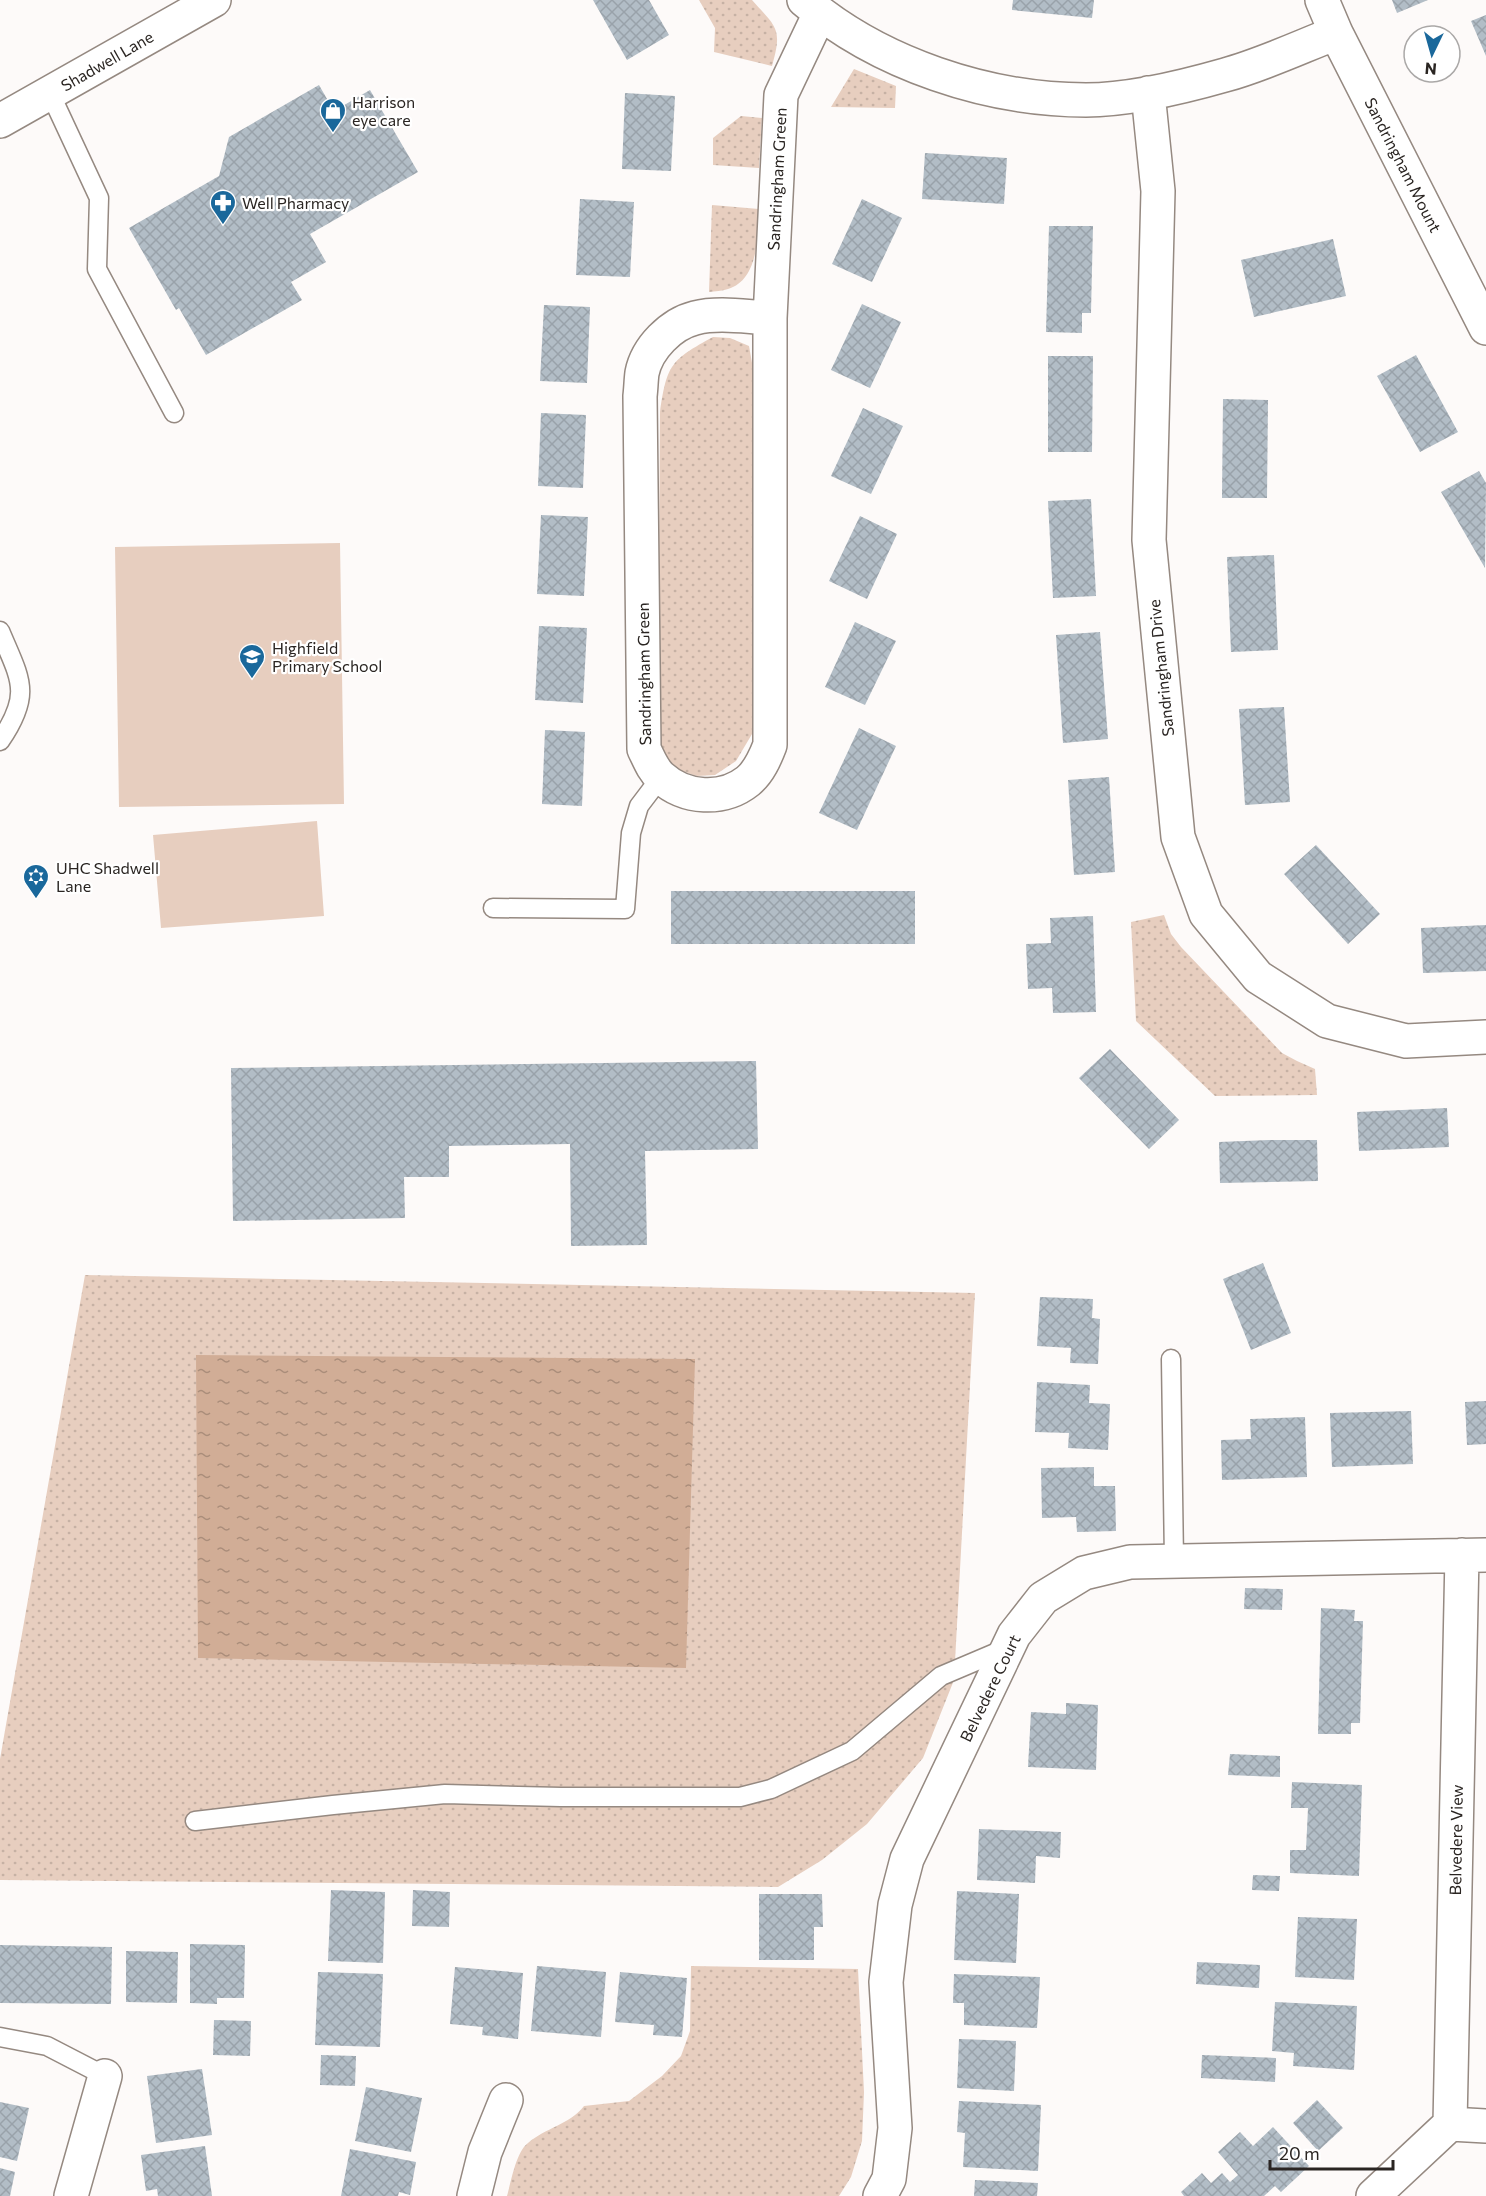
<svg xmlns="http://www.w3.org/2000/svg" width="1486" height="2196" font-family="Commissioner,sans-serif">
<defs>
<pattern id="grass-dots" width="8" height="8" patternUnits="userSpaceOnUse" patternTransform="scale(1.5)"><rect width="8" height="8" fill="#e7cebf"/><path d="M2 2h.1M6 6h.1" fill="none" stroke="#c6b1a4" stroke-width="1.8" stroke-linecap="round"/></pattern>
<pattern id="water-ripples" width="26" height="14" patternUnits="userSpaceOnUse" patternTransform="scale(1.5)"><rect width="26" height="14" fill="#d1ad96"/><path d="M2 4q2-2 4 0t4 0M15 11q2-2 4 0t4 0" fill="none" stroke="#aa8d7a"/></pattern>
<pattern id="building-cross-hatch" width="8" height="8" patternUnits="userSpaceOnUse" patternTransform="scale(1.5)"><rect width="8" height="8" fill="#b2bdc6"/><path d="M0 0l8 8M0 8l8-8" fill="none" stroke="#99a2aa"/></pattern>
</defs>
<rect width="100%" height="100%" fill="#fdfaf9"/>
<path fill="url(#grass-dots)" d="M 699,0 L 752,0 C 776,27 783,28 772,66 L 714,52 L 715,28 Z
M 854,69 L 896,86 L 895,108 L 831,107 Z
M 741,116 L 762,118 L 759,168 L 713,165 L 713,138 Z
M 712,205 L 759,209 C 758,234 759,280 728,289 C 722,291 715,291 709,292 Z
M 713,337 L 730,338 L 749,346 L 756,385 L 755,729 L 736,761 L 715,775 L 697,776 L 679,770 L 662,754 L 658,729 L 660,412 C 667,364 671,360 713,337 Z
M 1164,915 L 1171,934 L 1181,947 L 1282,1053 L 1297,1061 L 1315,1069 L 1317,1095 L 1215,1096 L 1136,1021 L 1131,922 Z
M 85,1275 L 975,1293 L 954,1680 L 923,1758 L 867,1824 L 822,1860 L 778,1887 L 0,1880 L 0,1759 Z
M 691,1966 L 858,1969 L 864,2092 L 862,2141 L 851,2177 L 839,2196 L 507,2196 C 511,2182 516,2152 528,2143 C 545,2128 569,2125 584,2106 L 629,2101 L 662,2076 L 681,2056 L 690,2031 Z"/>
<path fill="#e7cebf" d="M 340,543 L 344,804 L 119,807 L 115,547 Z
M 317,821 L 324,916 L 161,928 L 153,835 Z"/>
<path fill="url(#water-ripples)" d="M 196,1355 L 695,1359 L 686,1668 L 198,1658 Z"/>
<path fill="url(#building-cross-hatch)" d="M 593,0 L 649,0 L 669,35 L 627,60 Z
M 1013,0 L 1094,0 L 1092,18 L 1012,10 Z
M 1392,0 L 1428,0 L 1397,13 Z
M 1486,15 L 1486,56 L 1471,21 Z
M 319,85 L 334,111 L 370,90 L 418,172 L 310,234 L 326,262 L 291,282 L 302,300 L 206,355 L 179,308 L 176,310 L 129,228 L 219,176 L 229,137 Z
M 625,93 L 675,96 L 671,171 L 622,169 Z
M 925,153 L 1007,158 L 1004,204 L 922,199 Z
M 580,199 L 634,202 L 630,277 L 576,275 Z
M 862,199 L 902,218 L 872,282 L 832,264 Z
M 1049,226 L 1093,226 L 1091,313 L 1082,313 L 1082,333 L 1046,332 Z
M 1333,239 L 1346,296 L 1254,317 L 1241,260 Z
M 862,304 L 901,322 L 870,388 L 831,370 Z
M 544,305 L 590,307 L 587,383 L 540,381 Z
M 1416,355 L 1458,432 L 1420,452 L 1377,376 Z
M 1048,356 L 1093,356 L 1092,452 L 1048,452 Z
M 1223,399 L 1268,400 L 1267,498 L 1222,498 Z
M 863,408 L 903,426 L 871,494 L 831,476 Z
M 541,413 L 586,415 L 583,488 L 538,486 Z
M 1479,471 L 1486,483 L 1485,568 L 1441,492 Z
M 1091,499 L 1096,596 L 1053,598 L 1048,501 Z
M 541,515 L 588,517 L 584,596 L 537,594 Z
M 860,516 L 897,534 L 867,599 L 829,581 Z
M 1274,555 L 1278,650 L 1231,652 L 1227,557 Z
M 855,622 L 896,641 L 865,705 L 825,687 Z
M 539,626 L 587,628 L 583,703 L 535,700 Z
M 1100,632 L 1108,739 L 1063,743 L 1056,635 Z
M 1284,707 L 1290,802 L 1245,805 L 1239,709 Z
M 859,728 L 896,746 L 857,830 L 819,813 Z
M 545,730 L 585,732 L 582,806 L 542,804 Z
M 1109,777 L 1115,872 L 1074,875 L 1068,780 Z
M 1316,845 L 1380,914 L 1348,944 L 1284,874 Z
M 671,891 L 915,891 L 915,944 L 671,944 Z
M 1093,916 L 1096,1012 L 1053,1013 L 1052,988 L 1028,989 L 1026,944 L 1051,943 L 1050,918 Z
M 1486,925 L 1486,971 L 1423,973 L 1421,928 Z
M 1110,1049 L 1179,1120 L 1149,1149 L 1079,1078 Z
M 756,1061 L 758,1149 L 645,1151 L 647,1245 L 571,1246 L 570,1144 L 449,1146 L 449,1177 L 404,1177 L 405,1218 L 233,1221 L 231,1068 Z
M 1447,1108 L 1449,1147 L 1359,1151 L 1357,1112 Z
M 1269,1140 L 1317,1140 L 1318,1181 L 1220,1183 L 1219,1142 Z
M 1263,1263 L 1291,1333 L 1251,1350 L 1223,1279 Z
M 1040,1297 L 1093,1299 L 1092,1318 L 1100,1319 L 1098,1364 L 1070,1363 L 1071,1348 L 1037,1346 Z
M 1037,1382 L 1090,1385 L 1089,1403 L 1110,1404 L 1108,1450 L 1068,1448 L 1069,1433 L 1035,1432 Z
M 1486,1401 L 1486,1444 L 1467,1445 L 1465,1402 Z
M 1411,1411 L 1413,1464 L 1332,1467 L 1330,1413 Z
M 1305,1417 L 1307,1477 L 1222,1480 L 1221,1440 L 1251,1439 L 1250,1419 Z
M 1094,1467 L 1094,1486 L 1115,1486 L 1116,1531 L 1077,1532 L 1076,1517 L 1042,1518 L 1041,1468 Z
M 1245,1588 L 1283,1589 L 1282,1610 L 1244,1609 Z
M 1321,1608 L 1355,1610 L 1354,1621 L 1363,1621 L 1360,1723 L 1351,1723 L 1351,1734 L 1318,1734 Z
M 1066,1703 L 1098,1705 L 1096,1770 L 1028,1767 L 1031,1712 L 1066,1714 Z
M 1230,1754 L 1280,1756 L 1280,1777 L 1228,1775 Z
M 1292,1782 L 1362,1785 L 1359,1876 L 1290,1873 L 1290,1850 L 1306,1850 L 1308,1808 L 1291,1808 Z
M 979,1829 L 1061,1832 L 1060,1858 L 1036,1856 L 1035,1883 L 977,1880 Z
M 1253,1875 L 1280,1876 L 1279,1891 L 1252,1890 Z
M 331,1890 L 385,1892 L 383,1963 L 328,1961 Z
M 413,1890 L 450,1892 L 449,1927 L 412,1926 Z
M 957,1891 L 1019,1894 L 1016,1963 L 954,1960 Z
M 759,1894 L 822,1894 L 823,1927 L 814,1927 L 814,1960 L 759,1960 Z
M 1298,1917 L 1357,1919 L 1354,1980 L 1295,1977 Z
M 190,1944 L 245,1945 L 244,1998 L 217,1998 L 217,2004 L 190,2003 Z
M 0,1945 L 112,1947 L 111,2004 L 0,2003 Z
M 126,1951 L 178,1952 L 177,2003 L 126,2002 Z
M 1197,1962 L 1260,1965 L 1259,1988 L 1196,1984 Z
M 537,1966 L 606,1972 L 601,2037 L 531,2031 Z
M 455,1967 L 523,1973 L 518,2039 L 482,2035 L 483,2027 L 450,2024 Z
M 318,1972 L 383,1974 L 380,2047 L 315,2045 Z
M 620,1972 L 687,1978 L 682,2037 L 653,2035 L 654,2025 L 615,2022 Z
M 954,1974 L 1040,1977 L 1037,2028 L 964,2025 L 964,2003 L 953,2003 Z
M 1275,2002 L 1357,2006 L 1354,2070 L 1293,2066 L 1294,2053 L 1272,2051 Z
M 214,2020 L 251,2021 L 250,2056 L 213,2055 Z
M 959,2039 L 1016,2041 L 1014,2091 L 957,2088 Z
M 321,2055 L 356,2056 L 355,2086 L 320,2085 Z
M 1202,2055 L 1276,2058 L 1275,2082 L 1201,2078 Z
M 202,2069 L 212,2135 L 156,2143 L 147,2076 Z
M 366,2087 L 422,2098 L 411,2152 L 355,2141 Z
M 1317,2100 L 1343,2128 L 1318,2151 L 1293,2123 Z
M 959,2101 L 1041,2105 L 1038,2171 L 963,2167 L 965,2133 L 957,2132 Z
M 0,2102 L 29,2108 L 17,2161 L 0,2157 Z
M 1273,2127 L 1309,2166 L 1281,2192 L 1275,2186 L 1264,2196 L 1184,2196 L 1181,2192 L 1202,2173 L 1211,2183 L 1222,2173 L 1230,2182 L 1238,2175 L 1218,2152 L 1240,2132 L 1253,2146 Z
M 205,2146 L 212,2196 L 158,2196 L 157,2189 L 146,2191 L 141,2155 Z
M 350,2149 L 416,2162 L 410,2195 L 399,2192 L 398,2196 L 341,2196 Z
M 0,2168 L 15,2172 L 10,2196 L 0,2196 Z
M 975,2180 L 1038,2183 L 1037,2196 L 974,2196 Z"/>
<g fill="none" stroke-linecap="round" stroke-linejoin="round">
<defs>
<path id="lane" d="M 50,93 L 99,198 L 97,269 L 174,413
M 0,631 C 20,679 33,693 0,741
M 493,908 L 625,909 L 631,833 L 639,806 L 661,777
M 1171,1359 L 1174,1561
M 195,1821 L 333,1805 L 445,1794 L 561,1797 L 740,1797 L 771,1789 L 852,1751 L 941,1676 L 1007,1648
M 0,2037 L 47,2046 L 105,2076"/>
<path id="street" d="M 804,0 C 879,64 988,100 1086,100 C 1129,100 1183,87 1225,75 C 1262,65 1300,47 1336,33
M 1322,0 L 1336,33 L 1486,328
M 1148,93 L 1158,191 L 1149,540 L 1178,837 L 1206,914 L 1258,977 L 1327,1021 L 1406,1041 L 1486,1037
M 770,318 C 746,317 719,312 695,318 C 671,324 647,348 642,373 C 641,380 641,388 640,396 L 644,749 C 649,759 653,770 661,777 C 685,799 723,801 748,781 C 759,772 765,758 770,745 L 770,318 L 781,95 L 820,13
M 1450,2124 L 1462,1555
M 1450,2124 L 1486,2126
M 71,2196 L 105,2076
M 474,2196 L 485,2152 L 506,2100
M 880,2196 L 889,2179 L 895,2128 L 886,1982 L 895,1905 L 907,1859 L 1014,1635 L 1043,1598 L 1084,1573 L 1130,1562 L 1486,1555
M 1373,2196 L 1450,2124"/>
<path id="secondary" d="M 0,121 L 214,0"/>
</defs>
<use href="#lane" stroke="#958981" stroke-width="21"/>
<use href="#street" stroke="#958981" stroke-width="36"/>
<use href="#secondary" stroke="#958981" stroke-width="36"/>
<use href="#lane" stroke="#fff" stroke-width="18"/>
<use href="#street" stroke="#fff" stroke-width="33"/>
<use href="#secondary" stroke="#fff" stroke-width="33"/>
</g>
<defs>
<symbol id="shop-pin" viewBox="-11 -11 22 30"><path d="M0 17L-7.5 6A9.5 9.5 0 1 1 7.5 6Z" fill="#1a689b" stroke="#fff"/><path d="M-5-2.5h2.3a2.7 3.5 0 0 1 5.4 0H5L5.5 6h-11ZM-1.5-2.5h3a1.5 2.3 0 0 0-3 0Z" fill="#fff"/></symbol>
<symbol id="pharmacy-pin" viewBox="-11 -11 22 30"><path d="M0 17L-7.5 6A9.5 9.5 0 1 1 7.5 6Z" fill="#1a689b" stroke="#fff"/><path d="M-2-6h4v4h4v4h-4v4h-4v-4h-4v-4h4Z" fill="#fff"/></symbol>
<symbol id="school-pin" viewBox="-11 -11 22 30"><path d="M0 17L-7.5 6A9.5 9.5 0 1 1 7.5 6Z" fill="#1a689b" stroke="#fff"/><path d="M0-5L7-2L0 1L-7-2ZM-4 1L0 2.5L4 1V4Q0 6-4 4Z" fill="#fff"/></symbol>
<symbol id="synagogue-pin" viewBox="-11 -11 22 30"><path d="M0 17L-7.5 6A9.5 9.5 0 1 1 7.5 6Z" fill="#1a689b" stroke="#fff"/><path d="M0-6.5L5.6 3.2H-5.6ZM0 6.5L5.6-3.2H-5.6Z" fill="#fff"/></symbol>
</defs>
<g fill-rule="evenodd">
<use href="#shop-pin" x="318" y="96" width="30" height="40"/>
<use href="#pharmacy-pin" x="208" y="188" width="30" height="40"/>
<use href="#school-pin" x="237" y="642" width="30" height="40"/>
<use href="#synagogue-pin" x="21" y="862" width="30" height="40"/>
</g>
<g text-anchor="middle" stroke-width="4.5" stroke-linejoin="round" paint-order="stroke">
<g font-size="16" fill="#2a2522" stroke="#fff">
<text transform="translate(107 61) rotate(-30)" y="6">Shadwell Lane</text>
<text transform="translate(1403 165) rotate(63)" y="6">Sandringham Mount</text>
<text transform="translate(777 179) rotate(-87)" y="6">Sandringham Green</text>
<text transform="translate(1161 668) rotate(-96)" y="6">Sandringham Drive</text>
<text transform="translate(644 674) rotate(-91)" y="6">Sandringham Green</text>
<text transform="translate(990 1688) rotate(-64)" y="6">Belvedere Court</text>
<text transform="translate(1456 1840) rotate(-89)" y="6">Belvedere View</text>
</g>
<g font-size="16" fill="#2a2522" stroke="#fff" text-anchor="start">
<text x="352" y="108">Harrison<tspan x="352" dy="18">eye care</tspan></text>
<text x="242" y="209">Well Pharmacy</text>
<text x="272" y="654">Highfield<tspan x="272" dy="18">Primary School</tspan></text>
<text x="56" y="874">UHC Shadwell<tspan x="56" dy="18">Lane</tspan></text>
</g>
</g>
<g transform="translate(1432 54) rotate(185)"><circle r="28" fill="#ffffff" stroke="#aaa8a7" stroke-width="1.5"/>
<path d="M0-4.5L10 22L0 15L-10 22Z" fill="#1a689b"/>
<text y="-9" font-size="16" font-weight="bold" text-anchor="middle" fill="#2a2522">N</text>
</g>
<path d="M1270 2160v9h123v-9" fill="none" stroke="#2a2522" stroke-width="3"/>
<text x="1279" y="2160" font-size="18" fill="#2a2522" stroke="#ffffff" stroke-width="4.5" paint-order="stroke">20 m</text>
</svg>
